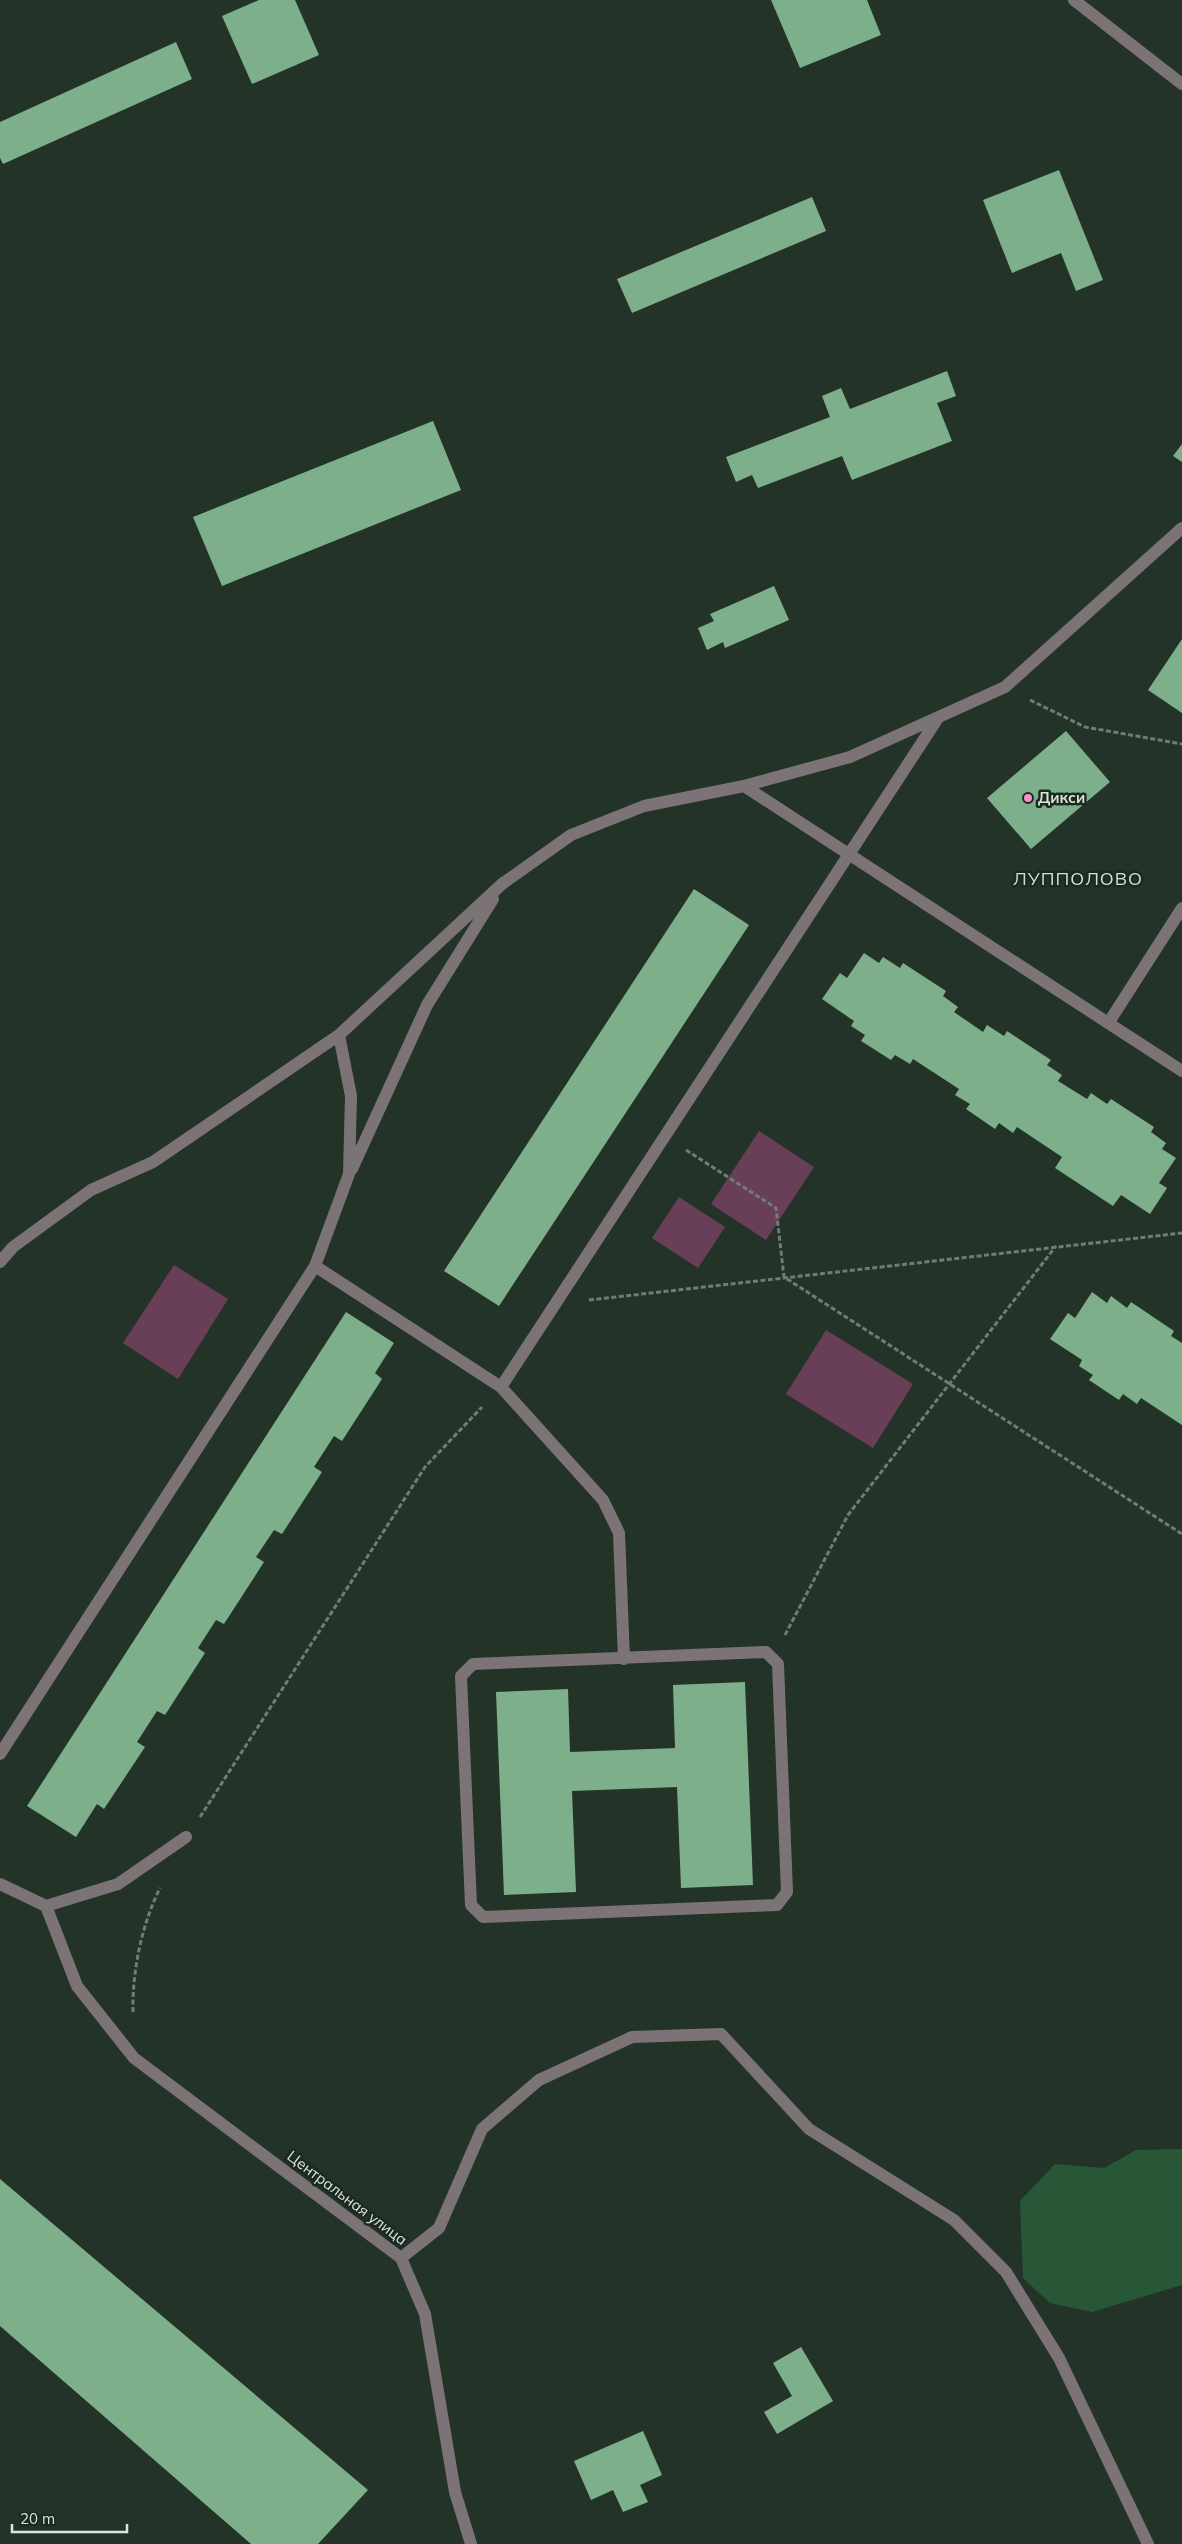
<svg xmlns="http://www.w3.org/2000/svg" width="1182" height="2544" font-family="Mulish,sans-serif">
<rect width="100%" height="100%" fill="#243328"/>
<path fill="#693f58" d="M 759,1131 L 814,1167 L 766,1240 L 711,1204 Z
M 679,1197 L 725,1227 L 698,1268 L 652,1238 Z
M 174,1265 L 228,1299 L 178,1379 L 123,1343 Z
M 826,1330 L 913,1384 L 873,1448 L 786,1394 Z"/>
<path fill="#285737" d="M 1182,2149 L 1182,2285 L 1092,2312 L 1050,2303 L 1023,2278 L 1020,2201 L 1055,2164 L 1104,2168 L 1136,2150 Z"/>
<path fill="#7eaf8b" d="M 259,0 L 295,0 L 319,55 L 252,84 L 222,16 Z
M 771,0 L 867,0 L 881,35 L 800,68 Z
M 176,42 L 192,79 L 3,164 L 0,158 L 0,122 Z
M 1059,170 L 1103,280 L 1076,291 L 1061,253 L 1012,273 L 983,200 Z
M 812,197 L 826,231 L 632,313 L 617,279 Z
M 947,371 L 956,396 L 937,403 L 952,441 L 852,480 L 842,456 L 758,488 L 752,475 L 736,482 L 726,457 L 830,417 L 822,396 L 841,388 L 850,409 Z
M 433,421 L 461,490 L 222,586 L 193,517 Z
M 1182,444 L 1182,462 L 1173,456 Z
M 774,586 L 789,620 L 725,648 L 723,642 L 707,650 L 698,628 L 714,621 L 710,614 Z
M 1182,639 L 1182,713 L 1148,690 Z
M 1066,731 L 1110,782 L 1031,849 L 987,798 Z
M 694,889 L 749,925 L 499,1306 L 444,1271 Z
M 864,953 L 879,963 L 883,957 L 900,968 L 903,963 L 946,991 L 943,996 L 958,1007 L 954,1012 L 983,1032 L 987,1025 L 1004,1036 L 1007,1031 L 1051,1060 L 1047,1065 L 1062,1075 L 1058,1081 L 1087,1099 L 1091,1093 L 1107,1104 L 1111,1099 L 1154,1127 L 1151,1132 L 1166,1143 L 1162,1149 L 1176,1158 L 1159,1183 L 1167,1188 L 1150,1214 L 1121,1195 L 1113,1206 L 1055,1168 L 1062,1157 L 1017,1127 L 1013,1133 L 999,1123 L 995,1129 L 966,1109 L 970,1104 L 955,1095 L 959,1089 L 913,1059 L 910,1064 L 895,1055 L 891,1060 L 861,1041 L 865,1035 L 851,1026 L 854,1021 L 822,999 L 840,973 L 847,978 Z
M 1092,1292 L 1107,1303 L 1111,1296 L 1127,1308 L 1131,1302 L 1174,1331 L 1171,1336 L 1182,1343 L 1182,1425 L 1141,1398 L 1137,1404 L 1123,1394 L 1119,1400 L 1089,1380 L 1093,1375 L 1079,1366 L 1082,1360 L 1050,1339 L 1068,1313 L 1075,1318 Z
M 346,1312 L 394,1343 L 375,1373 L 382,1379 L 342,1441 L 334,1436 L 314,1467 L 322,1472 L 282,1534 L 274,1530 L 256,1557 L 264,1562 L 224,1624 L 216,1620 L 198,1648 L 205,1653 L 165,1715 L 157,1711 L 137,1742 L 145,1747 L 104,1809 L 97,1804 L 76,1837 L 27,1806 Z
M 745,1682 L 753,1885 L 681,1888 L 677,1787 L 572,1791 L 576,1892 L 504,1895 L 496,1692 L 568,1689 L 570,1752 L 675,1748 L 673,1685 Z
M 0,2179 L 368,2490 L 318,2544 L 251,2544 L 0,2326 Z
M 801,2347 L 833,2401 L 777,2434 L 764,2412 L 792,2396 L 773,2363 Z
M 643,2431 L 662,2475 L 640,2485 L 648,2502 L 623,2512 L 613,2490 L 591,2500 L 574,2461 Z"/>
<g fill="none" stroke-linecap="round" stroke-linejoin="round">
<path stroke="#707d73" stroke-width="3" stroke-dasharray="5 2.5" stroke-linecap="butt" d="M 1030,700 L 1085,727 L 1182,744
M 686,1150 L 776,1208 L 784,1277 L 1182,1534
M 589,1300 L 1182,1233
M 785,1635 L 848,1515 L 1056,1246
M 200,1817 L 425,1467 L 482,1407
M 133,2012 C 132,1971 142,1924 160,1888"/>
<path stroke="#7c7377" stroke-width="12" d="M 1074,0 L 1182,84
M 744,786 L 1182,1071
M 1109,1022 L 1182,908
M 352,1169 L 427,1005 L 493,899
M 0,1262 L 13,1247 L 91,1190 L 153,1162 L 339,1035 L 502,884 L 571,835 L 644,806 L 744,786 L 850,757 L 1005,687 L 1182,528
M 315,1266 L 501,1387 L 938,718
M 501,1387 L 603,1500 L 619,1533 L 624,1659
M 766,1652 L 778,1664 L 787,1892 L 777,1905 L 483,1917 L 471,1905 L 461,1676 L 473,1664 Z
M 0,1754 L 315,1266 L 349,1174 L 351,1096 L 339,1035
M 0,1884 L 46,1906 L 118,1884 L 186,1837
M 46,1906 L 77,1986 L 134,2058 L 401,2258 L 425,2314 L 455,2492 L 471,2544
M 401,2258 L 439,2228 L 482,2129 L 539,2080 L 632,2037 L 721,2034 L 809,2129 L 954,2220 L 1006,2272 L 1059,2358 L 1148,2544"/>
</g>
<circle fill="#f790cd" stroke="#1b291e" stroke-width="2" cx="1028" cy="798" r="5"/>
<g text-anchor="middle" stroke-width="5" stroke-linejoin="round" paint-order="stroke">
<g font-size="15" font-weight="bold" fill="#dbe5dd" stroke="#1b291e" text-anchor="start">
<text x="1038" y="803">Дикси</text>
</g>
<g font-size="15" fill="#dbe5dd" stroke="#1b291e">
<text transform="translate(347 2198) rotate(37)" y="5">Центральная улица</text>
</g>
<g font-size="18" letter-spacing="1" fill="#cee1d2" stroke="#1b291e">
<text x="1078" y="885">ЛУППОЛОВО</text>
</g>
</g>
<path d="M12 2524v8h115v-8" fill="none" stroke="#dbe5dd" stroke-width="2.5"/>
<text x="20" y="2524" font-size="15" fill="#dbe5dd" stroke="#1b291e" stroke-width="4" paint-order="stroke">20 m</text>
</svg>
